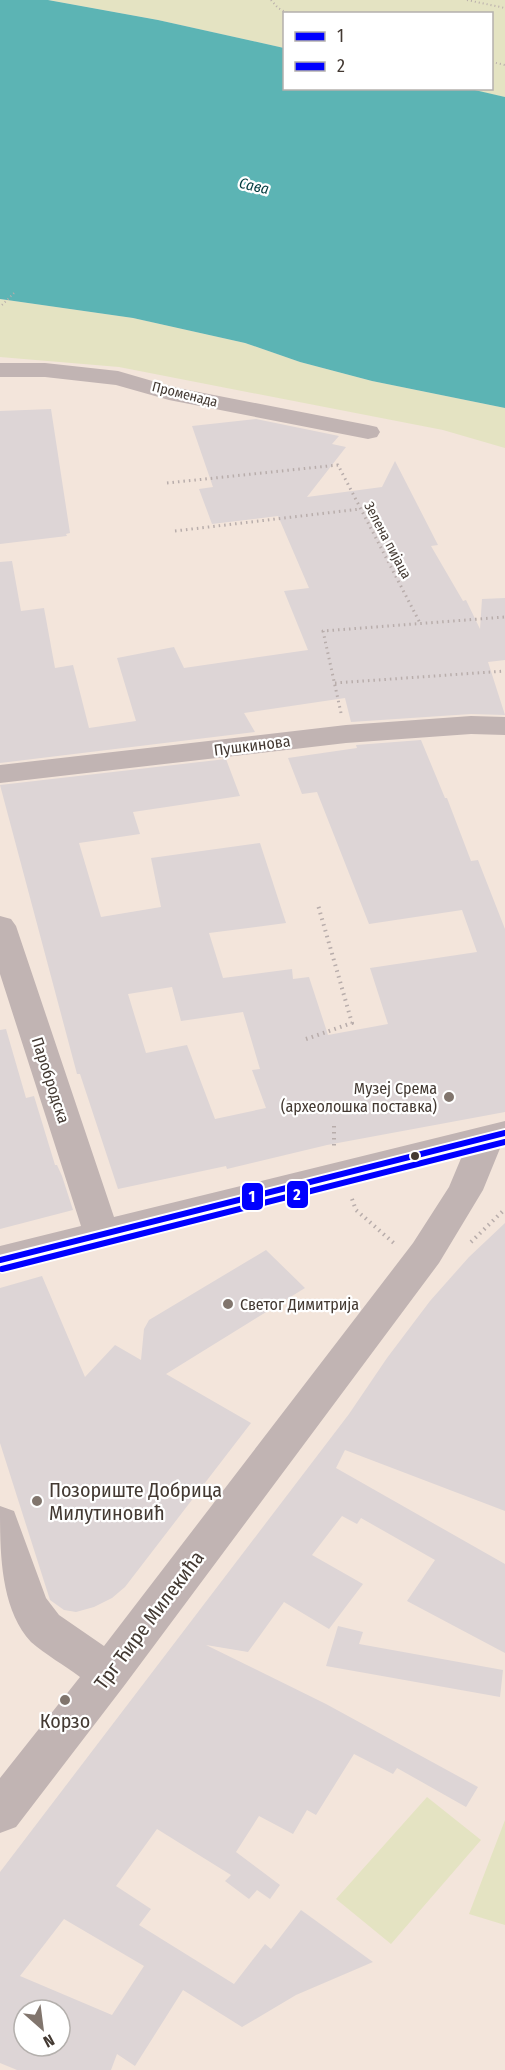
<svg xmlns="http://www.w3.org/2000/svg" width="505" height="2070" font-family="'Fira Sans Condensed',sans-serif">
<rect width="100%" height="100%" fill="#f3e5db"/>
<path fill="#e4e3c2" d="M 48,0 L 505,0 L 505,97 L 466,89 L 492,88 L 492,14 L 284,14 L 284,48 L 158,20 Z
M 0,299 L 133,318 L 245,343 L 300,362 L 372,381 L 505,408 L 505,448 L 443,430 L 119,367 L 0,357 Z
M 427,1797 L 481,1840 L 391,1944 L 336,1899 Z
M 505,1820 L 505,1925 L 469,1914 Z"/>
<path fill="#5cb4b4" d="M 0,0 L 48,0 L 158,20 L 284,48 L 284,88 L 466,88 L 505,97 L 505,408 L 372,381 L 300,362 L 245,343 L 133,318 L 0,299 Z"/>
<path fill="#ddd5d6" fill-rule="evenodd" d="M 51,409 L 70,533 L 66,534 L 67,536 L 0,544 L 0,411 Z
M 256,419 L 339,436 L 332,444 L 346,447 L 307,497 L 382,487 L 395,461 L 438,545 L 431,546 L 463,601 L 466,600 L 480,629 L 482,599 L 505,598 L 505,660 L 488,662 L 505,715 L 471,714 L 351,722 L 345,698 L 244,713 L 255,732 L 0,763 L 0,562 L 12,561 L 21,611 L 44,608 L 55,668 L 73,665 L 89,728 L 136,721 L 117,658 L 174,647 L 184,668 L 308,650 L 284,591 L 309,588 L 278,516 L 212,524 L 199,489 L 213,487 L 192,426 Z
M 421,740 L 445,798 L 447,798 L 471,861 L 478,860 L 505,929 L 505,1112 L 327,1145 L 227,1169 L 226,1166 L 118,1189 L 80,1074 L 77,1074 L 0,785 L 226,759 L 240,796 L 133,812 L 140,834 L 79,843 L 101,917 L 161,907 L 151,858 L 260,843 L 286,923 L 209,933 L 223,978 L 292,969 L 293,979 L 309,977 L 328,1035 L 388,1024 L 370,968 L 477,952 L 462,910 L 369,924 L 317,792 L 302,794 L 288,758 L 357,748 L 356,745 ZM 172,987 L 181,1021 L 243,1012 L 260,1069 L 252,1070 L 266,1108 L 215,1119 L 187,1045 L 146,1053 L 128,994 Z
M 6,1029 L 26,1098 L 34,1096 L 55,1165 L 57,1165 L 62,1176 L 73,1210 L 0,1229 L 0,1030 Z
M 505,1223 L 505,1511 L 345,1450 L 336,1468 L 505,1564 L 505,1653 L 407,1601 L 435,1560 L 361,1518 L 357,1524 L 342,1516 L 312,1555 L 363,1584 L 329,1629 L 284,1602 L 248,1652 L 206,1645 L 326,1704 L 478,1787 L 466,1807 L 397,1768 L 393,1774 L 354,1754 L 316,1815 L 307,1810 L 293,1834 L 259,1816 L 236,1852 L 280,1885 L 270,1899 L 257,1890 L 249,1899 L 225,1881 L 231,1875 L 157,1829 L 116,1886 L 151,1909 L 139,1925 L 234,1984 L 265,1944 L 271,1949 L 301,1910 L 373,1962 L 296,1995 L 242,2027 L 183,1990 L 135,2066 L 117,2054 L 111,2070 L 17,2070 L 0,2063 L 0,1872 L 349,1414 L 387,1358 L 430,1301 L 469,1257 ZM 64,1919 L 144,1966 L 112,2015 L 20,1976 ZM 24,2010 L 60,2010 L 60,2046 L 24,2046 Z
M 266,1250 L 305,1288 L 166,1374 L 251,1423 L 125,1587 L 112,1598 L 94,1607 L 76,1612 L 64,1610 L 50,1600 L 0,1443 L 0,1288 L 42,1276 L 85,1377 L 115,1345 L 141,1360 L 144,1329 L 149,1320 Z
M 338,1626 L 363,1632 L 359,1644 L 503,1670 L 500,1697 L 326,1666 Z"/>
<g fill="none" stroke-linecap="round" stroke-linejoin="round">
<path stroke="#b8adab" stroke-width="2" stroke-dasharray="1 3" stroke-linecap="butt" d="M 271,0 L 278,8 L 289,14
M 467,0 L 505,8
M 492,62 L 505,65
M 2,305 L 15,292"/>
<path stroke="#b8adab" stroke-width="3" stroke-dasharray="1.5 4" stroke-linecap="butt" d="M 167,483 L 338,465 L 420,623
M 175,531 L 360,509
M 335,683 L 505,671
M 341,713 L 323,631 L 505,617"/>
<path stroke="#b8adab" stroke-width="4" stroke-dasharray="1.5 4.5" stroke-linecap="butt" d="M 306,1039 L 352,1023 L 318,905
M 334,1126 L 334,1150
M 352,1199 L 356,1210 L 396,1245
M 471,1242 L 505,1209"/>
<path fill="#c1b4b3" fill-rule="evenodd" d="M 0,363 L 45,363 L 118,371 L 173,387 L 368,425 L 377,427 L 380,432 L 377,437 L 368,439 L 169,400 L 116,385 L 45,377 L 0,377 Z
M 471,716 L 505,717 L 505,735 L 471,734 L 346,743 L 0,783 L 0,765 L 346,725 Z
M 0,916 L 11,919 L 16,926 L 114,1217 L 505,1121 L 505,1145 L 501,1146 L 483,1190 L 439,1263 L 124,1686 L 16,1827 L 0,1833 L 0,1778 L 80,1677 C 64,1665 46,1655 31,1642 C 0,1608 0,1552 0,1506 L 14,1511 L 46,1598 L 59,1615 L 104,1646 L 413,1243 L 449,1187 L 462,1156 L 0,1274 L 0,1246 L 81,1226 L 0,974 Z"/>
<defs>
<path id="bus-1" d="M 0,1260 L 505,1133"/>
<path id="bus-2" d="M 2,1269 L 505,1142"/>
</defs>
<use href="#bus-1" stroke="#fff" stroke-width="10"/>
<use href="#bus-2" stroke="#fff" stroke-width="10"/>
<use href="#bus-1" stroke="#00f" stroke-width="6"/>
<use href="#bus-2" stroke="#00f" stroke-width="6"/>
</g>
<g fill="#81756d" stroke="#fff" stroke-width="2">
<circle cx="449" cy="1097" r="6"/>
<circle cx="228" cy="1304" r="6"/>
<circle cx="37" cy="1501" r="6"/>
<circle cx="65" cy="1700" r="6"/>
</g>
<circle fill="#433932" stroke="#fff" stroke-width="2" cx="415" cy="1156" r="5"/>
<g text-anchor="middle" stroke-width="4.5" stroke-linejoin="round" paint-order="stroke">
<g font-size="14" fill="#433932" stroke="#fff">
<text transform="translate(185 394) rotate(14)" y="5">Променада</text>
<text transform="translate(388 540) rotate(62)" y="5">Зелена пијаца</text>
</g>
<g font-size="15" font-style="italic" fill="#023b3e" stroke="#fff">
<text transform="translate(254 186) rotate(13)" y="5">Сава</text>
</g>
<g font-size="16" fill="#433932" stroke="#fff">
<text transform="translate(252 745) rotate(-7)" y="6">Пушкинова</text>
<text transform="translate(51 1080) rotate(72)" y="6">Паробродска</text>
</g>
<g font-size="16" fill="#433932" stroke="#fff" text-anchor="end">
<text x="437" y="1094">Музеј Срема<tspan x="437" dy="18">(археолошка поставка)</tspan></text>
<text x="240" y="1310" text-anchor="start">Светог Димитрија</text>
</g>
<g font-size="20" fill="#433932" stroke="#fff" text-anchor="start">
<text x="49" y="1497">Позориште Добрица<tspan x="49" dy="23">Милутиновић</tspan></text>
<text x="65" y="1728" text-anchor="middle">Корзо</text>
</g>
<g font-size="20" fill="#433932" stroke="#fff">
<text transform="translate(149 1620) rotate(-53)" y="7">Трг Ћире Милекића</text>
</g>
</g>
<g stroke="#fff" stroke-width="2">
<rect x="286" y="1180" width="23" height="29" rx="6" fill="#00f"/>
<rect x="241" y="1182" width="23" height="29" rx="6" fill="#00f"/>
</g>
<g font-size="16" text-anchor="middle" font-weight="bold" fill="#fff">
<text x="297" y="1200">2</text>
<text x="252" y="1202">1</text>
</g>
<rect x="283" y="12" width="210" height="78" fill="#ffffff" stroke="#b4b0ad" stroke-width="1.5"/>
<rect x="295" y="32" width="30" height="9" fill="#0000ff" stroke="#b4b0ad" stroke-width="1.5"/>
<text x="337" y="42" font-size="18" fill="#433932">1</text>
<rect x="295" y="62" width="30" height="9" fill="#0000ff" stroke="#b4b0ad" stroke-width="1.5"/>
<text x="337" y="72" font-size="18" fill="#433932">2</text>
<g transform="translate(42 2028) rotate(152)"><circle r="28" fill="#ffffff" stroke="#b4b0ad" stroke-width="1.5"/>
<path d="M0-4.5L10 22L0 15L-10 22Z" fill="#81756d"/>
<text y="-9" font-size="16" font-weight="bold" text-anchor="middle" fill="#433932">N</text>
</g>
</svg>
